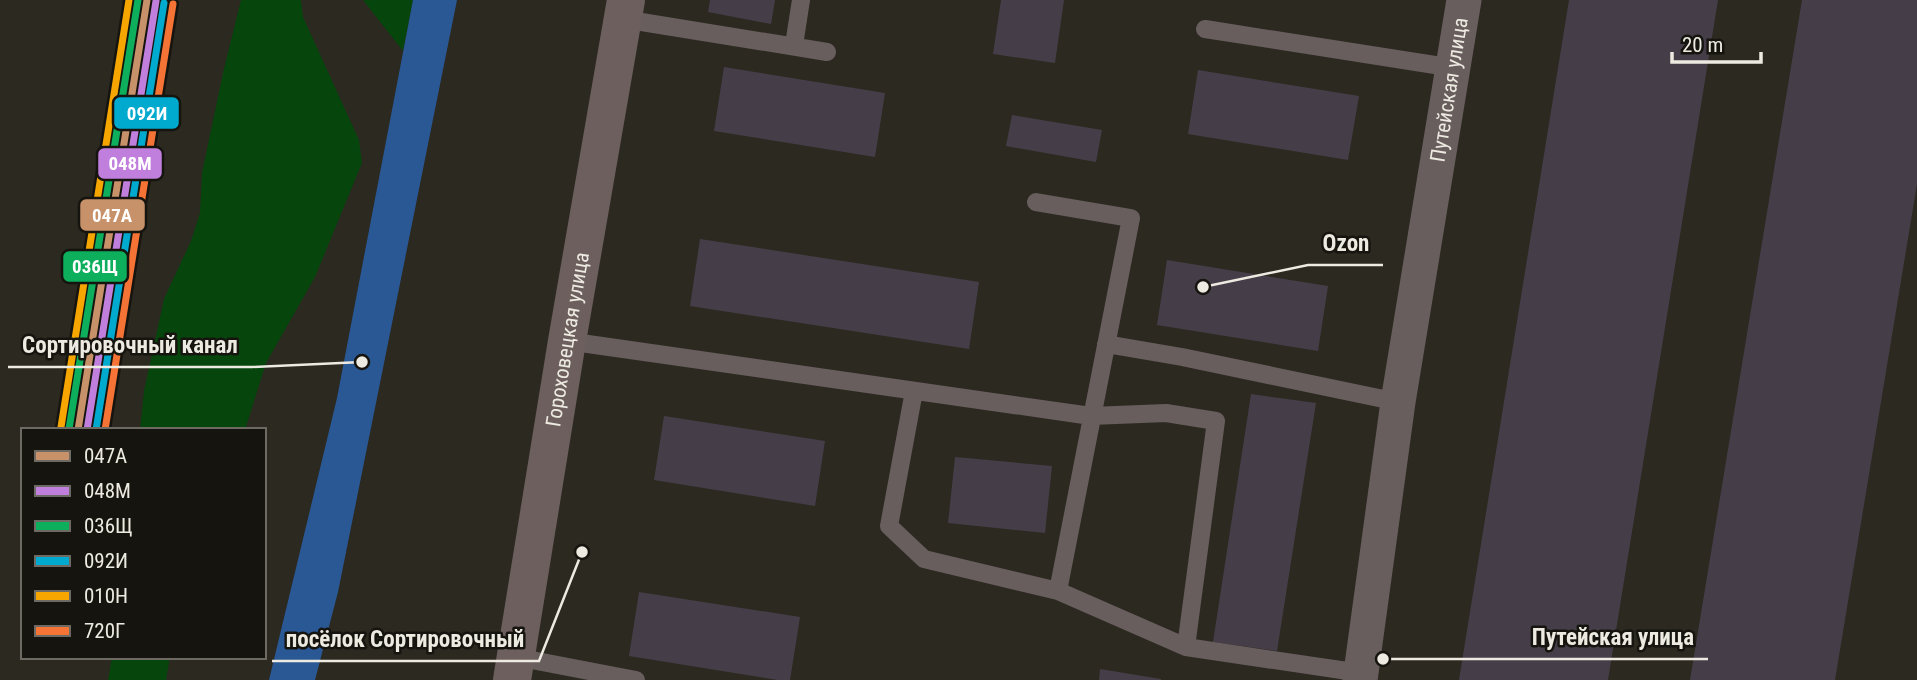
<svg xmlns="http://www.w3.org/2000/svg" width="1917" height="680" font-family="'Roboto Condensed',sans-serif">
<rect width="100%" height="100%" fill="#2c2921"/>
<path fill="#06460d" d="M 241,0 L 301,0 L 303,17 L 359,140 L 362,163 L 315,277 L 266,363 L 245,430 L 140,430 L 144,391 L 164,299 L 191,241 L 200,213 L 202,173 L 223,73 Z
M 363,0 L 413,0 L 403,51 Z
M 112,657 L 170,657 L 166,680 L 108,680 Z"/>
<path fill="#2a5895" d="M 413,0 L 457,0 L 338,592 L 315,680 L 269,680 L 337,398 Z"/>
<path fill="#453e48" d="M 710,0 L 775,0 L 771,24 L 708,12 Z
M 1001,0 L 1064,0 L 1055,63 L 993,54 Z
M 1569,0 L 1718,0 L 1608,680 L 1459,680 Z
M 1802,0 L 1917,0 L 1917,184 L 1835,680 L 1690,680 Z
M 724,67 L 885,93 L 875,157 L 714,131 Z
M 1198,70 L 1359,96 L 1348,160 L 1188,134 Z
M 1012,115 L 1102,130 L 1096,162 L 1006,146 Z
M 700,239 L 979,282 L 969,349 L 690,306 Z
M 1167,260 L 1328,286 L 1318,351 L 1157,325 Z
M 1251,394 L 1316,403 L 1277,651 L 1213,642 Z
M 664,416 L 825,441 L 815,506 L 654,480 Z
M 955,457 L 1052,466 L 1045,533 L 948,523 Z
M 639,592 L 800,617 L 790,680 L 778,680 L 629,656 Z
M 1100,669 L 1161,679 L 1161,680 L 1099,680 Z"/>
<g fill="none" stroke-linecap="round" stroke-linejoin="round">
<path stroke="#685e5d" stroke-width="18" d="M 623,19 L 827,52
M 1205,29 L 1454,68
M 794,45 L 801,0
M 1036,202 L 1131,218 L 1058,591
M 567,341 L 1091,416 L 1166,413 L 1216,421 L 1186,647 L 1361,673
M 1106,344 L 1182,357 L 1398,402
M 914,391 L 889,526 L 924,559 L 1058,591 L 1186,647
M 516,657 L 636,680"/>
<path stroke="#685e5d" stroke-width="35" id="s1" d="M 1360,680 L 1398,402 L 1464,0"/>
<path stroke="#6c5f5e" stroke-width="38" id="s2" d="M 512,680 L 567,341 L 626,0"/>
<defs>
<path id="rail-1" d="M 78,430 L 147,0"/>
<path id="rail-2" d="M 87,430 L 156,1"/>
<path id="rail-3" d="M 69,429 L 138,0"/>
<path id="rail-4" d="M 96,430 L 164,3"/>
<path id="rail-5" d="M 61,427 L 129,0"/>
<path id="rail-6" d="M 105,430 L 173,4"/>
</defs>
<use href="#rail-1" stroke="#16140e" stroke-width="12"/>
<use href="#rail-2" stroke="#16140e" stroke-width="12"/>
<use href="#rail-3" stroke="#16140e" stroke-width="12"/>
<use href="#rail-4" stroke="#16140e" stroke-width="12"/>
<use href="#rail-5" stroke="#16140e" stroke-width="12"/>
<use href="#rail-6" stroke="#16140e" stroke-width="12"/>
<use href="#rail-1" stroke="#c7916a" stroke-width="7"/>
<use href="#rail-2" stroke="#c07fdc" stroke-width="7"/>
<use href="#rail-3" stroke="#0daf5c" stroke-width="7"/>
<use href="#rail-4" stroke="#00a9ce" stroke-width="7"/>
<use href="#rail-5" stroke="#f7a600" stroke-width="7"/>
<use href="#rail-6" stroke="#f57335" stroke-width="7"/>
</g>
<g text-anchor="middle" stroke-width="5" stroke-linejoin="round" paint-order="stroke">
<g font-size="21" fill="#edeae1" stroke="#16140e">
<text dy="7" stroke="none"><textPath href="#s1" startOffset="597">Путейская улица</textPath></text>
<text dy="7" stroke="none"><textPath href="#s2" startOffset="345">Гороховецкая улица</textPath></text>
</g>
</g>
<path fill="none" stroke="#edeae1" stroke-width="2.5" d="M1203 287L1308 265H1383M362 362L252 367H8M1383 659L1517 659H1708M582 552L539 661H272"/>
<g fill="#edeae1" stroke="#16140e" stroke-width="2.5">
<circle cx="1203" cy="287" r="7"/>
<circle cx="362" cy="362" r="7"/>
<circle cx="1383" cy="659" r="7"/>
<circle cx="582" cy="552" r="7"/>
</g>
<g font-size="23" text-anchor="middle" font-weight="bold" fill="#edeae1" stroke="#16140e" stroke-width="5" stroke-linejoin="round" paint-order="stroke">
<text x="1346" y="251">Ozon</text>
<text x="130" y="353">Сортировочный канал</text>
<text x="1613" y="645">Путейская улица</text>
<text x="405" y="647">посёлок Сортировочный</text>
</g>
<g stroke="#16140e" stroke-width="2.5">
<rect x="113" y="96" width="67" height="34" rx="7" fill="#00a9ce"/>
<rect x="97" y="147" width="66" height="33" rx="7" fill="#c07fdc"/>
<rect x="79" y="198" width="67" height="34" rx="7" fill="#c7916a"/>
<rect x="62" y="250" width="66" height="33" rx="7" fill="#0daf5c"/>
</g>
<g font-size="19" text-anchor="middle" font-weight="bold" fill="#fff">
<text x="147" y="120">092И</text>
<text x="130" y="170">048М</text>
<text x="112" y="222">047А</text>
<text x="95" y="273">036Щ</text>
</g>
<rect x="21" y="428" width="245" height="231" fill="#16140e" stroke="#6c6a62" stroke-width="2"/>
<rect x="35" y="451" width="35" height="10" fill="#c7916a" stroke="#6c6a62" stroke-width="2"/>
<text x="84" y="463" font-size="21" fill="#edeae1">047А</text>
<rect x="35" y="486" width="35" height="10" fill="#c07fdc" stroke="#6c6a62" stroke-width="2"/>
<text x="84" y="498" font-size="21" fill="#edeae1">048М</text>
<rect x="35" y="521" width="35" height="10" fill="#0daf5c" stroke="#6c6a62" stroke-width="2"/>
<text x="84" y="533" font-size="21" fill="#edeae1">036Щ</text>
<rect x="35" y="556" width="35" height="10" fill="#00a9ce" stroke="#6c6a62" stroke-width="2"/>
<text x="84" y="568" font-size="21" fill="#edeae1">092И</text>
<rect x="35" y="591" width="35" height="10" fill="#f7a600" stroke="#6c6a62" stroke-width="2"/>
<text x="84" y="603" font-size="21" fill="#edeae1">010Н</text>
<rect x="35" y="626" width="35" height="10" fill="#f57335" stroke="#6c6a62" stroke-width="2"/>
<text x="84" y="638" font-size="21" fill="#edeae1">720Г</text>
<path d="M1672 52v10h89v-10" fill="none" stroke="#edeae1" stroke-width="3.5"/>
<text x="1682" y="52" font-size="21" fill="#edeae1" stroke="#16140e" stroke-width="5" paint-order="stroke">20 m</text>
</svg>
